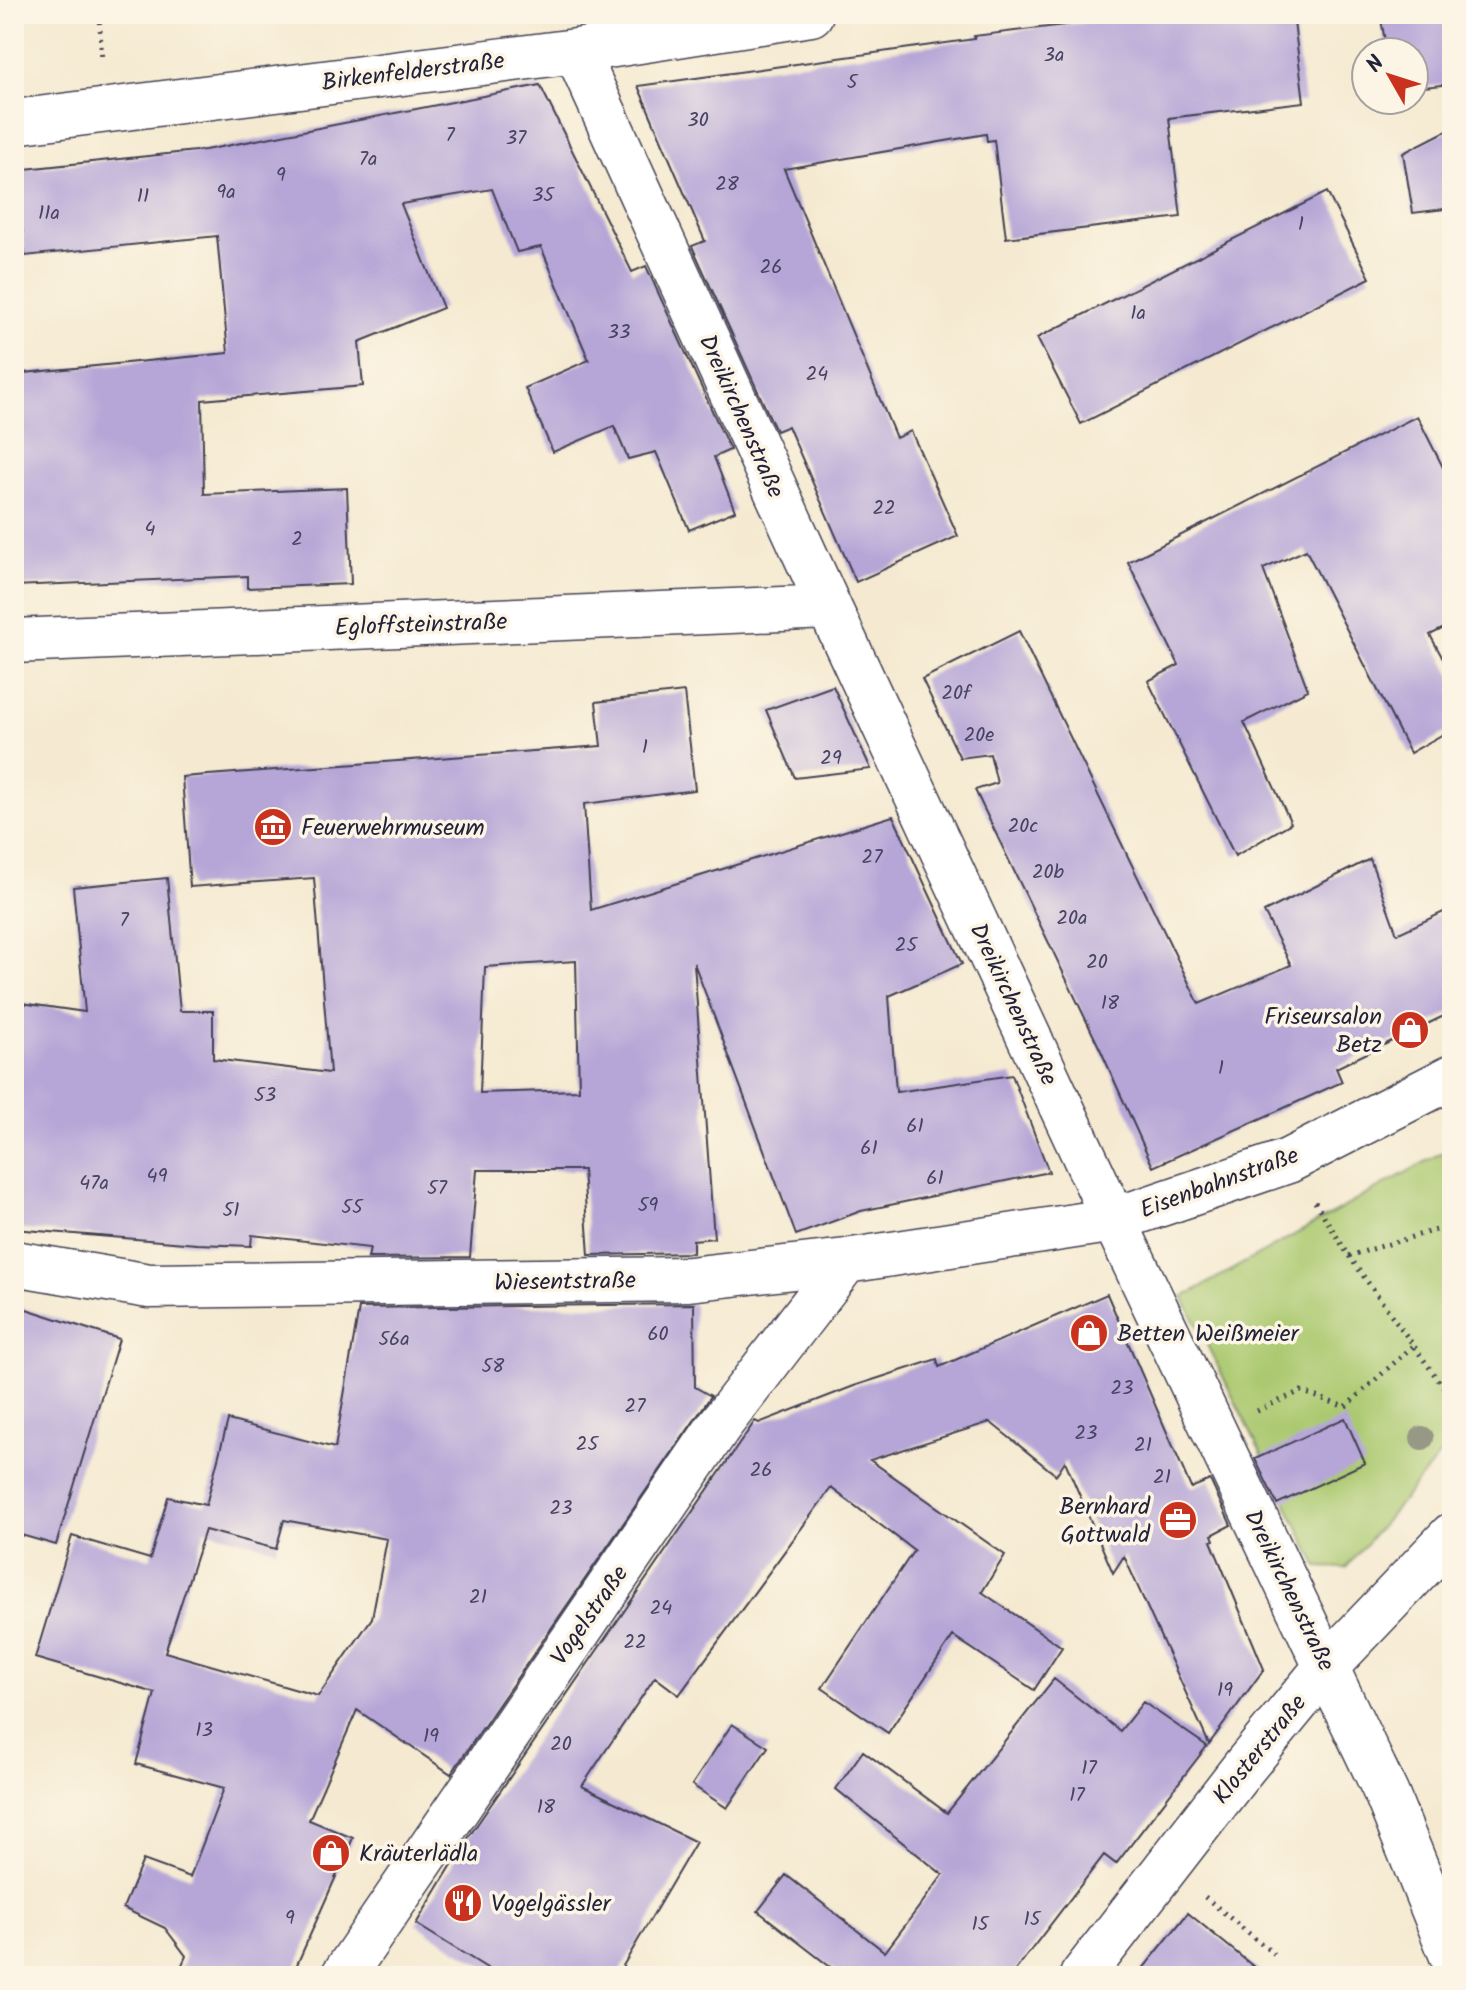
<svg xmlns="http://www.w3.org/2000/svg" width="1466" height="1990" font-family="Kalam,sans-serif">
<rect width="100%" height="100%" fill="#fcf5e5"/>
<filter id="ink" filterUnits="userSpaceOnUse"><feTurbulence type="fractalNoise" baseFrequency=".0125" numOctaves="2"/><feDisplacementMap in="SourceGraphic" scale="16" xChannelSelector="R" yChannelSelector="G"/><feConvolveMatrix kernelMatrix="1 2 1 2 8 2 1 2 1" color-interpolation-filters="sRGB"/></filter>
<filter id="wash" filterUnits="userSpaceOnUse"><feTurbulence type="fractalNoise" baseFrequency=".006" numOctaves="4" result="noise"/><feDisplacementMap in="SourceGraphic" scale="32" xChannelSelector="R" yChannelSelector="G"/><feGaussianBlur stdDeviation="1.8" result="paint"/><feColorMatrix in="noise" values="0 0 0 0 0 0 0 0 0 0 0 0 0 0 0 0 0 1.4 0 .05"/><feComposite in="paint" operator="in"/></filter>
<g filter="url(#wash)">
<rect width="100%" height="100%" fill="#f5ead1"/>
<path fill="#abc970" stroke="#667656" stroke-width="2" d="M 1452,1147 L 1452,1441 L 1346,1568 L 1318,1567 L 1183,1297 Z"/>
<g id="blocks">
<path fill="#b5a6d7" fill-rule="evenodd" d="M 1155,14 L 1293,14 L 1304,102 L 1169,118 L 1181,217 L 1006,238 L 994,140 L 987,141 L 986,134 L 784,169 L 896,438 L 911,431 L 958,536 L 856,582 L 788,426 L 776,431 L 692,246 L 705,241 L 638,86 L 975,39 L 974,36 Z
M 1380,14 L 1452,14 L 1452,84 L 1414,88 L 1414,52 L 1387,52 Z
M 540,85 L 632,272 L 646,266 L 730,450 L 714,457 L 735,511 L 689,530 L 656,452 L 628,459 L 614,426 L 553,452 L 525,388 L 589,360 L 541,247 L 517,252 L 492,189 L 401,204 L 443,308 L 359,342 L 363,386 L 202,400 L 204,494 L 347,488 L 351,584 L 247,588 L 247,576 L 14,586 L 14,374 L 228,353 L 217,236 L 25,256 L 16,170 L 205,150 Z
M 1452,128 L 1452,208 L 1413,213 L 1403,153 Z
M 1327,192 L 1370,278 L 1081,424 L 1037,338 Z
M 1417,416 L 1452,485 L 1452,624 L 1430,635 L 1452,675 L 1452,729 L 1410,753 L 1306,550 L 1263,569 L 1308,690 L 1244,722 L 1291,823 L 1235,856 L 1148,681 L 1179,665 L 1128,562 Z
M 1019,631 L 1199,1004 L 1291,965 L 1264,912 L 1370,859 L 1397,934 L 1452,908 L 1452,1012 L 1336,1068 L 1342,1082 L 1153,1167 L 1101,1051 L 975,790 L 997,783 L 990,754 L 960,758 L 922,679 Z
M 833,686 L 871,769 L 795,778 L 766,710 Z
M 684,692 L 695,790 L 584,804 L 591,910 L 893,816 L 962,964 L 889,996 L 896,1092 L 1012,1075 L 1049,1172 L 861,1211 L 796,1235 L 694,963 L 714,1238 L 693,1240 L 693,1253 L 589,1255 L 583,1170 L 477,1170 L 470,1257 L 368,1258 L 370,1248 L 252,1235 L 251,1246 L 197,1244 L 14,1229 L 14,1002 L 85,1012 L 73,887 L 167,878 L 180,1011 L 213,1011 L 213,1059 L 330,1073 L 314,878 L 190,887 L 182,777 L 601,746 L 596,702 ZM 576,961 L 579,1090 L 480,1093 L 485,967 Z
M 1107,1294 L 1191,1488 L 1210,1480 L 1231,1525 L 1212,1535 L 1214,1540 L 1211,1541 L 1264,1669 L 1209,1744 L 1124,1556 L 1113,1573 L 1065,1461 L 1056,1475 L 990,1422 L 870,1460 L 1005,1555 L 982,1592 L 1062,1647 L 1034,1690 L 953,1636 L 888,1733 L 822,1688 L 914,1550 L 831,1488 L 679,1695 L 655,1677 L 582,1786 L 696,1842 L 617,1976 L 500,1976 L 416,1924 L 470,1835 L 755,1421 L 759,1423 L 854,1386 L 937,1359 L 939,1367 Z
M 694,1304 L 695,1387 L 711,1396 L 451,1774 L 357,1710 L 309,1820 L 353,1838 L 292,1976 L 177,1976 L 186,1956 L 165,1928 L 123,1908 L 143,1860 L 190,1877 L 224,1788 L 136,1764 L 155,1693 L 35,1658 L 72,1536 L 150,1559 L 168,1497 L 206,1505 L 228,1420 L 335,1448 L 359,1308 ZM 284,1520 L 387,1539 L 372,1618 L 318,1696 L 165,1652 L 205,1530 L 276,1549 Z
M 14,1305 L 119,1339 L 56,1545 L 14,1533 Z
M 1345,1418 L 1365,1463 L 1277,1504 L 1255,1459 Z
M 1054,1679 L 1120,1731 L 1143,1702 L 1207,1746 L 1116,1864 L 1104,1855 L 1011,1976 L 842,1976 L 758,1911 L 786,1875 L 885,1952 L 943,1875 L 836,1789 L 863,1751 L 947,1813 Z
M 732,1724 L 768,1747 L 727,1808 L 692,1785 Z
M 1188,1913 L 1265,1976 L 1137,1976 Z"/>
</g>
</g>
<g filter="url(#ink)">
<use href="#blocks" fill-opacity="0" stroke="#424052" stroke-width="2"/>
<g fill="none" stroke-linecap="round" stroke-linejoin="round">
<defs>
<path id="minor" d="M 576,51 L 829,607 L 1114,1220 L 1387,1795 L 1452,1956
M 14,122 L 576,51 L 811,14
M 14,641 L 829,607
M 14,1263 L 149,1286 L 689,1279 L 846,1261 L 1114,1220 L 1288,1161 L 1452,1077
M 343,1976 L 719,1426 L 846,1261
M 1082,1976 L 1244,1767 L 1327,1666 L 1452,1535"/>
</defs>
<use href="#minor" stroke="#424052" stroke-width="47"/>
<path stroke="#424052" stroke-width="5" stroke-dasharray="2 6" stroke-linecap="butt" d="M 99,14 L 102,61
M 1315,1202 L 1349,1256 L 1452,1399
M 1349,1256 L 1452,1225
M 1257,1411 L 1301,1391 L 1345,1407 L 1413,1346
M 1205,1897 L 1276,1956"/>
<use href="#minor" stroke="#fff" stroke-width="44"/>
</g>
<circle fill="#989887" cx="1422" cy="1438" r="12"/>
</g>
<defs>
<symbol id="museum-disc" viewBox="-11 -11 22 22"><circle r="9.5" fill="#c8321e" stroke="#fcf5e5"/><path d="M0-6L6-3V-2H-6V-3ZM-5-1h2V3h-2ZM-1-1h2V3h-2ZM3-1h2V3H3ZM-6 4H6V6H-6Z" fill="#fff"/></symbol>
<symbol id="shop-disc" viewBox="-11 -11 22 22"><circle r="9.5" fill="#c8321e" stroke="#fcf5e5"/><path d="M-5-2.5h2.3a2.7 3.5 0 0 1 5.4 0H5L5.5 6h-11ZM-1.5-2.5h3a1.5 2.3 0 0 0-3 0Z" fill="#fff"/></symbol>
<symbol id="office-disc" viewBox="-11 -11 22 22"><circle r="9.5" fill="#c8321e" stroke="#fcf5e5"/><path d="M-6-3h4V-5.5h4V-3h4V5H-6ZM-1-4.5V-3h2v-1.5ZM-6 0V1H6V0Z" fill="#fff"/></symbol>
<symbol id="restaurant-disc" viewBox="-11 -11 22 22"><circle r="9.5" fill="#c8321e" stroke="#fcf5e5"/><path d="M-5-6h1v4h1v-4h1v4h1v-4h1v5L-1.5 .5V6h-2V.5L-5-1ZM5-6V6H3V1.5H1.5Q1.5-4 5-6Z" fill="#fff"/></symbol>
</defs>
<g fill-rule="evenodd">
<use href="#museum-disc" x="251" y="805" width="44" height="44"/>
<use href="#shop-disc" x="1388" y="1008" width="44" height="44"/>
<use href="#shop-disc" x="1067" y="1311" width="44" height="44"/>
<use href="#office-disc" x="1156" y="1498" width="44" height="44"/>
<use href="#shop-disc" x="309" y="1831" width="44" height="44"/>
<use href="#restaurant-disc" x="441" y="1881" width="44" height="44"/>
</g>
<g text-anchor="middle" stroke-width="7" stroke-linejoin="round" paint-order="stroke">
<g font-size="20" fill="#474362">
<text x="1054" y="61">3a</text>
<text x="852" y="88">5</text>
<text x="698" y="126">30</text>
<text x="450" y="141">7</text>
<text x="516" y="144">37</text>
<text x="368" y="165">7a</text>
<text x="281" y="181">9</text>
<text x="727" y="190">28</text>
<text x="226" y="198">9a</text>
<text x="543" y="201">35</text>
<text x="143" y="202">11</text>
<text x="49" y="219">11a</text>
<text x="1301" y="230">1</text>
<text x="771" y="273">26</text>
<text x="1138" y="319">1a</text>
<text x="619" y="338">33</text>
<text x="817" y="380">24</text>
<text x="884" y="514">22</text>
<text x="150" y="535">4</text>
<text x="297" y="545">2</text>
<text x="956" y="699">20f</text>
<text x="979" y="741">20e</text>
<text x="645" y="753">1</text>
<text x="831" y="764">29</text>
<text x="1023" y="832">20c</text>
<text x="872" y="863">27</text>
<text x="1048" y="878">20b</text>
<text x="1072" y="924">20a</text>
<text x="124" y="926">7</text>
<text x="906" y="951">25</text>
<text x="1097" y="968">20</text>
<text x="1110" y="1009">18</text>
<text x="1221" y="1074">1</text>
<text x="265" y="1101">53</text>
<text x="915" y="1132">61</text>
<text x="869" y="1154">61</text>
<text x="157" y="1182">49</text>
<text x="935" y="1184">61</text>
<text x="94" y="1189">47a</text>
<text x="437" y="1194">57</text>
<text x="648" y="1211">59</text>
<text x="352" y="1213">55</text>
<text x="231" y="1216">51</text>
<text x="658" y="1340">60</text>
<text x="394" y="1345">56a</text>
<text x="493" y="1372">58</text>
<text x="1122" y="1394">23</text>
<text x="635" y="1412">27</text>
<text x="1086" y="1439">23</text>
<text x="587" y="1450">25</text>
<text x="1143" y="1451">21</text>
<text x="761" y="1476">26</text>
<text x="1162" y="1483">21</text>
<text x="561" y="1514">23</text>
<text x="478" y="1603">21</text>
<text x="661" y="1614">24</text>
<text x="635" y="1648">22</text>
<text x="1225" y="1696">19</text>
<text x="204" y="1736">13</text>
<text x="431" y="1742">19</text>
<text x="561" y="1750">20</text>
<text x="1089" y="1774">17</text>
<text x="1077" y="1801">17</text>
<text x="546" y="1813">18</text>
<text x="290" y="1924">9</text>
<text x="1032" y="1925">15</text>
<text x="980" y="1930">15</text>
</g>
<g font-size="24" fill="#22223b" stroke="#fcf5e5">
<text transform="translate(413 71) rotate(-7)" y="8">Birkenfelderstraße</text>
<text transform="translate(742 416) rotate(66)" y="8">Dreikirchenstraße</text>
<text transform="translate(421 624) rotate(-2)" y="8">Egloffsteinstraße</text>
<text transform="translate(1014 1004) rotate(65)" y="8">Dreikirchenstraße</text>
<text transform="translate(1219 1182) rotate(-20)" y="8">Eisenbahnstraße</text>
<text transform="translate(565 1281) rotate(-1)" y="8">Wiesentstraße</text>
<text transform="translate(1290 1590) rotate(64)" y="8">Dreikirchenstraße</text>
<text transform="translate(589 1615) rotate(-55)" y="8">Vogelstraße</text>
<text transform="translate(1259 1749) rotate(-51)" y="8">Klosterstraße</text>
</g>
<g font-size="24" fill="#22223b" stroke="#fcf5e5" text-anchor="start">
<text x="301" y="835">Feuerwehrmuseum</text>
<text x="1382" y="1024" text-anchor="end">Friseursalon<tspan x="1382" dy="28">Betz</tspan></text>
<text x="1117" y="1341">Betten Weißmeier</text>
<text x="1150" y="1514" text-anchor="end">Bernhard<tspan x="1150" dy="28">Gottwald</tspan></text>
<text x="359" y="1861">Kräuterlädla</text>
<text x="491" y="1911">Vogelgässler</text>
</g>
</g>
<rect width="1466" height="1990" fill="none" stroke="#fcf5e5" stroke-width="48"/>
<g transform="translate(1390 76) rotate(309)"><circle r="38" fill="#fcf5e5" stroke="#a5a1a1" stroke-width="2"/>
<path d="M0-6L14 30L0 20L-14 30Z" fill="#c8321e"/>
<text y="-12" font-size="22" font-weight="bold" text-anchor="middle" fill="#22223b">N</text>
</g>
</svg>
